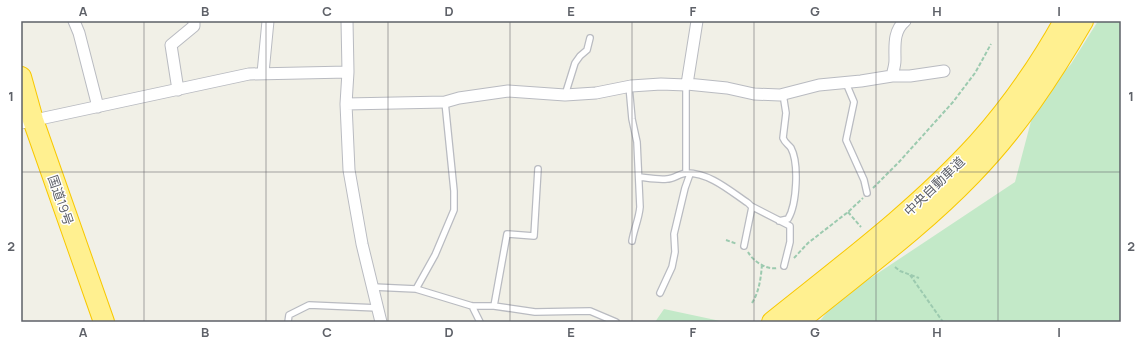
<svg xmlns="http://www.w3.org/2000/svg" width="1142" height="343" font-family="Manrope,'Noto Sans JP',sans-serif">
<rect width="100%" height="100%" fill="#f1f0e7"/>
<path fill="#c3e9c8" d="M 1098,21 L 1121,21 L 1121,322 L 819,322 L 836,301 L 1015,182 L 1035,106 L 1071,64 Z
M 664,309 L 725,322 L 655,322 Z"/>
<g fill="none" stroke-linecap="round" stroke-linejoin="round">
<defs>
<path id="lane" d="M 846,83 L 854,102 L 846,140 L 864,180 L 867,193
M 629,86 L 632,119 L 637,142 L 640,207 C 639,219 634,229 632,241
M 565,95 L 575,63 L 580,56 L 587,50 L 590,38
M 686,173 L 686,85
M 639,177 C 648,178 658,180 667,179 C 674,179 680,173 687,173 C 710,173 730,191 748,203 L 751,206 L 790,226 L 790,242 L 784,266
M 779,221 L 788,219 C 797,204 799,163 791,148 C 788,144 785,143 783,138 L 786,113 L 783,94
M 744,246 L 752,207
M 373,287 L 416,289 L 472,306 L 494,306 L 507,234 L 534,236 L 538,169
M 416,289 L 435,255 L 454,210 L 454,191 L 445,102
M 660,293 L 672,267 L 675,252 L 674,234 L 685,188 L 690,174
M 472,306 L 480,322
M 494,306 L 535,312 L 590,311 L 616,322
M 288,322 L 289,315 L 309,305 L 378,308"/>
<path id="street" d="M 74,21 L 79,33 L 98,107
M 347,21 L 348,72 L 346,104 L 349,170 L 362,244 L 381,322
M 263,73 L 268,21
M 892,76 C 893,71 895,66 895,60 C 895,46 893,31 905,21
M 687,84 L 697,21
M 178,90 L 171,45 L 194,26 L 194,21
M 346,104 L 445,102 L 459,98 L 508,91 L 565,95 L 596,93 L 631,86 L 661,84 L 686,85 L 687,84 L 727,88 L 754,94 L 780,95 L 819,85 L 861,81 L 892,76 L 910,76 L 944,71
M 21,123 L 249,74 L 348,72"/>
<path id="highway" d="M 21,77 L 33,120 L 104,322
M 772,322 C 843,265 917,210 978,143 C 1011,106 1040,64 1064,21
M 798,322 C 856,274 918,230 971,175 C 1016,129 1051,76 1083,21"/>
</defs>
<use href="#lane" stroke="#b9bbc1" stroke-width="8"/>
<use href="#street" stroke="#b9bbc1" stroke-width="13"/>
<use href="#highway" stroke="#f8c800" stroke-width="22"/>
<path stroke="#9ccaaf" stroke-width="2" stroke-dasharray="4 2" stroke-linecap="butt" d="M 873,188 L 899,162 L 953,102 L 975,73 L 991,44
M 848,212 L 861,227
M 726,240 L 737,244
M 748,252 C 753,261 766,270 777,268
M 794,258 L 808,243 L 848,212 L 863,198
M 895,267 L 900,271 L 919,278
M 910,275 L 943,322
M 752,303 C 759,292 761,278 762,264"/>
<use href="#lane" stroke="#fff" stroke-width="5.5"/>
<use href="#street" stroke="#fff" stroke-width="11"/>
<use href="#highway" stroke="#fff090" stroke-width="20"/>
</g>
<path fill="none" stroke="#5e6168" stroke-width="1" stroke-opacity="0.55" d="M 144,21 L 144,322M 266,21 L 266,322M 388,21 L 388,322M 510,21 L 510,322M 632,21 L 632,322M 754,21 L 754,322M 876,21 L 876,322M 998,21 L 998,322M 21,172 L 1121,172"/>
<g text-anchor="middle" stroke-width="3" stroke-linejoin="round" paint-order="stroke">
<g font-size="13" fill="#5e6168" stroke="#fff">
<text transform="translate(934 186) rotate(-44)" y="5">中央自動車道</text>
<text transform="translate(61 200) rotate(71)" y="5">国道19号</text>
</g>
</g>
<rect width="1142" height="343" fill="none" stroke="#ffffff" stroke-width="44"/>
<rect x="22" y="22" width="1098" height="299" fill="none" stroke="#5e6168" stroke-width="1.5"/>
<g font-size="13" text-anchor="middle" font-weight="bold" fill="#5e6168">
<text x="83" y="16">A</text>
<text x="205" y="16">B</text>
<text x="327" y="16">C</text>
<text x="449" y="16">D</text>
<text x="571" y="16">E</text>
<text x="693" y="16">F</text>
<text x="815" y="16">G</text>
<text x="937" y="16">H</text>
<text x="1059" y="16">I</text>
<text x="11" y="101">1</text>
<text x="1131" y="101">1</text>
<text x="11" y="251">2</text>
<text x="1131" y="251">2</text>
<text x="83" y="337">A</text>
<text x="205" y="337">B</text>
<text x="327" y="337">C</text>
<text x="449" y="337">D</text>
<text x="571" y="337">E</text>
<text x="693" y="337">F</text>
<text x="815" y="337">G</text>
<text x="937" y="337">H</text>
<text x="1059" y="337">I</text>
</g>
</svg>
